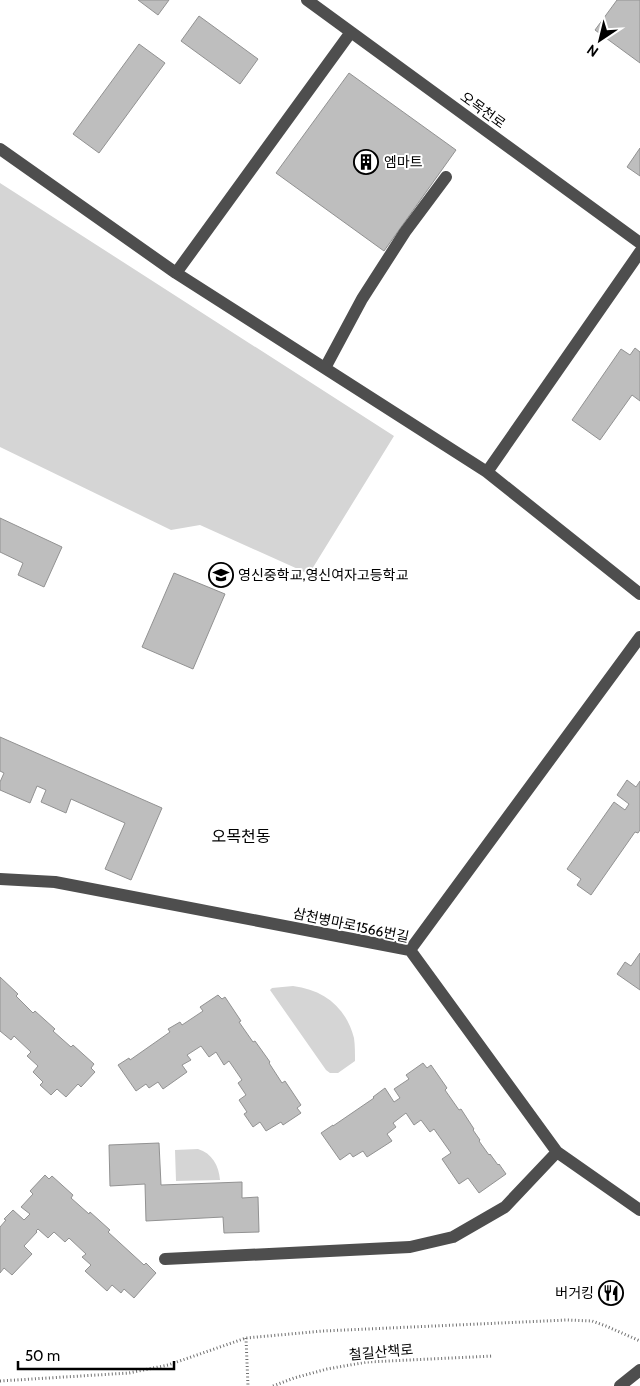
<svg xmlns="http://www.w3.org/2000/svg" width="640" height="1386" font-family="Cabin,'Noto Sans KR',sans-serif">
<rect width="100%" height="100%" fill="#fff"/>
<path fill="#d5d5d5" d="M 0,183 L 394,436 L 309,574 L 200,525 L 171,530 L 0,447 Z
M 293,986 C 324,990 346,1007 354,1038 C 355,1045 355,1054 355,1061 L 338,1073 L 330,1073 L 326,1070 L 270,990 L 272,988 Z
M 198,1149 C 212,1153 219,1166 220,1180 L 176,1181 L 175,1150 Z"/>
<path fill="#bebebe" stroke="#929292" d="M 138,0 L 169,0 L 158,15 Z
M 617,0 L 640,0 L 640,63 L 595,30 Z
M 199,16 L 258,59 L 240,84 L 181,41 Z
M 139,44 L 165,63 L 99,153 L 73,134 Z
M 349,73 L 456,150 L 384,251 L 276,173 Z
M 640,148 L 640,176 L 627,167 Z
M 635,348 L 640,352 L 640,401 L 632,395 L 600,440 L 572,420 L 621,349 L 630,355 Z
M 0,518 L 62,547 L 44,587 L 18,575 L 23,563 L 0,552 Z
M 174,573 L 225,594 L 193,669 L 142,647 Z
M 0,737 L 162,808 L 131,880 L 105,869 L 125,823 L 71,799 L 66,813 L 41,802 L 46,790 L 37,786 L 30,803 L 0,790 L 0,782 L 4,773 L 0,771 Z
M 627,780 L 636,787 L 640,781 L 640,830 L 638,833 L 635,832 L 591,895 L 577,885 L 581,879 L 567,869 L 614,802 L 625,810 L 629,804 L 617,795 Z
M 640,953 L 640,990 L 617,974 L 625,962 L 631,966 Z
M 0,977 L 18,994 L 16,996 L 33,1013 L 35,1011 L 55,1029 L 53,1031 L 71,1047 L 73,1045 L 94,1064 L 91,1068 L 95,1072 L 81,1087 L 78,1084 L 66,1097 L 57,1089 L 51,1095 L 40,1085 L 43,1082 L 33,1072 L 38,1066 L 27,1056 L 31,1052 L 14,1036 L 11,1040 L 0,1031 Z
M 218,995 L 222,999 L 225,997 L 241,1021 L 239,1022 L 253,1042 L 255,1041 L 270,1062 L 269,1063 L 282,1083 L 285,1081 L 301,1105 L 297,1108 L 301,1113 L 283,1125 L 281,1122 L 266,1131 L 260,1122 L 253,1127 L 244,1114 L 247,1112 L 239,1100 L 246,1095 L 238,1083 L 242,1080 L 229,1061 L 224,1065 L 216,1052 L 209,1057 L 201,1046 L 187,1055 L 191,1060 L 182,1065 L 187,1072 L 163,1089 L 158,1082 L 149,1088 L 146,1084 L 136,1091 L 118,1065 L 129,1058 L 130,1060 L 170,1032 L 168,1029 L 180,1022 L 182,1025 L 203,1011 L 200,1007 Z
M 423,1063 L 427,1068 L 431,1065 L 447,1088 L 445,1090 L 459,1110 L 461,1109 L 474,1129 L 473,1130 L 480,1140 L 479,1141 L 489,1155 L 490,1154 L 498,1165 L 499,1164 L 506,1174 L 479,1193 L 468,1178 L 459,1184 L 442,1159 L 451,1153 L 434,1129 L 430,1132 L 421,1120 L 414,1125 L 406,1113 L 393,1123 L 396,1127 L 387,1134 L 392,1141 L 367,1157 L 363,1151 L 353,1157 L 350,1153 L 340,1160 L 321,1133 L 333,1125 L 333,1126 L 374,1098 L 373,1097 L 385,1088 L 394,1102 L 400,1098 L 394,1089 L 409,1079 L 406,1075 Z
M 159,1143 L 161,1185 L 242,1182 L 242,1198 L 258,1197 L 259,1232 L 224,1233 L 223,1217 L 146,1221 L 145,1184 L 110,1186 L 109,1145 Z
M 45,1175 L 49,1179 L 52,1176 L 73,1195 L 71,1198 L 89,1214 L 90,1212 L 110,1230 L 108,1232 L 144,1265 L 146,1263 L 156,1273 L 134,1298 L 124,1289 L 121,1293 L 112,1285 L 107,1291 L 85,1271 L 91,1265 L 82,1257 L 86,1254 L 69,1238 L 65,1242 L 54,1232 L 48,1238 L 38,1229 L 36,1231 L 37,1232 L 24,1246 L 32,1254 L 12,1275 L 4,1268 L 0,1273 L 0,1227 L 6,1220 L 4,1219 L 13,1210 L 24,1220 L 30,1214 L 21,1207 L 33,1194 L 30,1191 Z"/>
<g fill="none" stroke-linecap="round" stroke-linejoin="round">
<path stroke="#707070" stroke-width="3" stroke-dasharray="1 2.5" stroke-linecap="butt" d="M 246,1338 L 248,1386
M 0,1381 L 129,1373 L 168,1365 L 246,1338 L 323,1331 L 567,1320 L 592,1321 L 606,1326 L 640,1341
M 273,1386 L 294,1378 L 327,1369 L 367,1362 L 493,1356"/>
<path stroke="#4e4e4e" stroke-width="12" d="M 307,0 L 640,243
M 0,149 L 176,273 L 351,32
M 640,252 L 487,472 L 640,594
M 176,273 L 487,472
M 325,368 L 362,299 L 405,232 L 446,177
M 0,879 L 55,882 L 410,950 L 557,1152 L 640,1210
M 410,950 L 640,637
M 165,1259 L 410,1247 L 453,1237 L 505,1207 L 557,1152
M 620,1386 L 640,1370"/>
</g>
<defs>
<symbol id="building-ring" viewBox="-11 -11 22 22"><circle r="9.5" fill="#fff" stroke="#000" stroke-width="1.5"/><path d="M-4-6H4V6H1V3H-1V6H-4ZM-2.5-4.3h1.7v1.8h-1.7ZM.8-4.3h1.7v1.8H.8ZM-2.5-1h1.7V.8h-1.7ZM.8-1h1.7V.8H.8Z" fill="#000"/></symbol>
<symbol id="school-ring" viewBox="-11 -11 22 22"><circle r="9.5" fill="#fff" stroke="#000" stroke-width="1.5"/><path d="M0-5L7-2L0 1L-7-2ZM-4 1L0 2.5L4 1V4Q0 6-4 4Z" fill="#000"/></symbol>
<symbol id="restaurant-ring" viewBox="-11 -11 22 22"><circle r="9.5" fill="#fff" stroke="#000" stroke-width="1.5"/><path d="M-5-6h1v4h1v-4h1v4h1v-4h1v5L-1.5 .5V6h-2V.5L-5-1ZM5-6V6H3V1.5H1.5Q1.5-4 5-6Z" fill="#000"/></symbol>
</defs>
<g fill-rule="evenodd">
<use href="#building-ring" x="352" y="148" width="28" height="28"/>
<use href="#school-ring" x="207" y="561" width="28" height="28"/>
<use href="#restaurant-ring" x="597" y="1279" width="28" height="28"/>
</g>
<g text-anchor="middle" stroke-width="4" stroke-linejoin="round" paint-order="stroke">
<g font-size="14" fill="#000" stroke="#fff">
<text transform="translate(483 110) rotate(36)" y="5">오목천로</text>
<text transform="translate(351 925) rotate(12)" y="5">삼천병마로1566번길</text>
<text transform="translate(381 1352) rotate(-5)" y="5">철길산책로</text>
</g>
<g font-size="14" fill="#000" stroke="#fff" text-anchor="start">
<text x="384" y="167">엠마트</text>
<text x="238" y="580">영신중학교,영신여자고등학교</text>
<text x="594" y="1298" text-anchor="end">버거킹</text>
</g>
<g font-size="16" fill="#000" stroke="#fff">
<text x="241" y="842">오목천동</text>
</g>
</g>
<g transform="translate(600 40) rotate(215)" stroke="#ffffff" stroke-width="4" paint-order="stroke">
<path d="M0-4L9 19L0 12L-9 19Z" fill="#000000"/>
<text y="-8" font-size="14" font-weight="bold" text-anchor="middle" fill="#000000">N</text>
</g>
<path d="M18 1361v8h156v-8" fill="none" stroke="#000000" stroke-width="2.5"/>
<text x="25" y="1361" font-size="15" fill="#000000" stroke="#ffffff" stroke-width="4" paint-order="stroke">50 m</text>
</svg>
